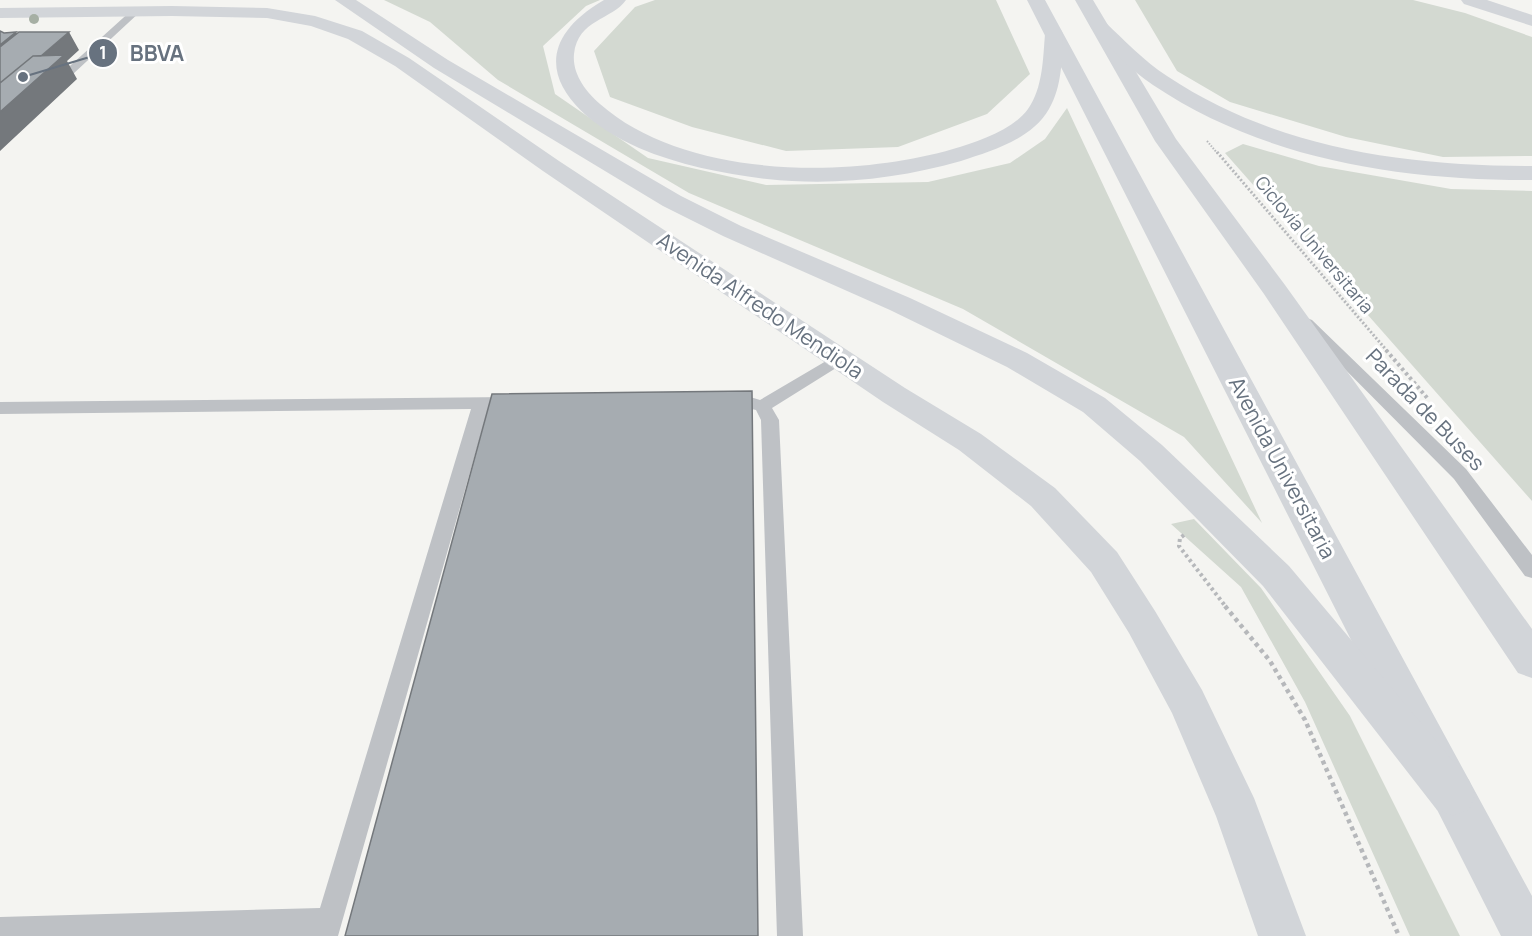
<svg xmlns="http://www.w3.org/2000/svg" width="1532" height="936" font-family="Manrope,sans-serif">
<rect width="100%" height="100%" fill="#f4f4f1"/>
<path fill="#d3d9d1" d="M 384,0 L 600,0 L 586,6 L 543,46 L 555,94 L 648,158 L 766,185 L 928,182 L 1010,163 L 1045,139 L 1067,108 L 1262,523 L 1184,437 L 963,309 L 689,193 L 498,80 L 430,22 Z
M 655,0 L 996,0 L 1030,74 L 987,114 L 898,147 L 786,151 L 692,127 L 610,97 L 594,51 L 635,7 Z
M 1135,0 L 1413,0 L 1465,13 L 1532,37 L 1532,156 L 1443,157 L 1346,137 L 1230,102 L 1177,71 Z
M 1243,144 L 1319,166 L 1451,189 L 1532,191 L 1532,501 L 1225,153 Z
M 1194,519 L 1261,588 L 1350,716 L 1460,936 L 1410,936 L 1305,702 L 1241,587 L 1171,524 Z"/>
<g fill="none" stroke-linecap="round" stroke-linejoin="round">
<path stroke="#b6b8bb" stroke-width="2" stroke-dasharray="1.5 1.5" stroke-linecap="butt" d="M 1207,141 L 1218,154"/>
<path stroke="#b6b8bb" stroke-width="3" stroke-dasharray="2 2" stroke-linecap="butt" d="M 1217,152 L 1388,352"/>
<path stroke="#b6b8bb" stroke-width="4" stroke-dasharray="3 3" stroke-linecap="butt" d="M 1386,350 L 1429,400
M 1184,535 L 1180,538 L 1179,546 L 1226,607"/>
<path stroke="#b6b8bb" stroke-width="4.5" stroke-dasharray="4 4" stroke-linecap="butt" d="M 1225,606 L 1270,661 L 1305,720 L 1399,936"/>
<path fill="#bec1c5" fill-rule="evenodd" d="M 133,9 L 141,11 L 59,87 L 51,87 L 51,83 Z
M 1307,318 L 1312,320 L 1466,469 L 1532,555 L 1532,578 L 1525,576 L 1454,479 L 1302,326 L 1299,323 L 1302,320 Z
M 838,354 L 844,355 L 846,359 L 844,363 L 772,408 L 779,420 L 803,936 L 777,936 L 761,420 L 756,410 C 745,407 733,408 722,405 L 720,401 L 722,397 C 735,393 747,396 760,400 Z
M 514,397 L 520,399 L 522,403 L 520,407 L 488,409 L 338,936 L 0,936 L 0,917 L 320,908 L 471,409 L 0,414 L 0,402 Z"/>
<path fill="#d2d5d9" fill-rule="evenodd" d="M 172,6 L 267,8 L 315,16 L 362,31 L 409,58 L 559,161 L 905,388 L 981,434 L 1055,488 L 1117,552 L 1155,611 L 1202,690 L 1254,798 L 1306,936 L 1258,936 L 1216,816 L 1172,713 L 1129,633 L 1091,572 L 1031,506 L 959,450 L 883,402 L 543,171 L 395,66 L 348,39 L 311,26 L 267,18 L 172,16 L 0,18 L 0,8 Z"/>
<path fill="#d2d5d9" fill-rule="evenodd" d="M 1027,0 L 1045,0 L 1532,896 L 1532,936 L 1501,936 Z
M 1075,0 L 1093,0 L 1176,139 L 1285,285 L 1532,629 L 1532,678 L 1518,673 L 1264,294 L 1155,141 Z"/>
<path fill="#d2d5d9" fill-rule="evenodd" d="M 335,0 L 356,0 L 448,60 L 681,196 L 741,226 L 910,298 L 1027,353 L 1105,398 L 1162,445 L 1289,566 L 1469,780 L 1475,795 L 1469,810 L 1453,816 L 1437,810 L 1263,586 L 1140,461 L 1083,412 L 1007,367 L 890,310 L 723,236 L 663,206 L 434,68 Z
M 604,0 L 626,0 C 612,20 578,19 574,54 C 572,74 586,92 600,104 C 685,179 850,179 953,149 C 977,142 1013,130 1028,109 C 1043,88 1043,58 1045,34 L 1047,30 L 1061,30 L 1063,34 C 1062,59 1062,87 1049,109 C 1032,139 992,151 961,161 C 898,179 832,186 767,179 C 724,174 679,165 639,148 C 567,116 513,53 604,0 Z
M 1461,0 L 1487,0 L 1532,15 L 1532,26 L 1464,4 Z
M 1099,21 L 1105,22 C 1125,41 1144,61 1167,76 C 1275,148 1404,166 1532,166 L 1532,180 C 1400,180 1265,160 1153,85 C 1130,70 1112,49 1093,30 L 1090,26 L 1093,22 Z"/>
</g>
<circle fill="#a6afa4" cx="34" cy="19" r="5"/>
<path fill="#74787c" d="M 16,32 L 24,45 L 0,65 L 0,45 Z
M 69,32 L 79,50 L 67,61 L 77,79 L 0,151 L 0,112 L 4,87 Z"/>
<path fill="#a6acb1" stroke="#74787c" stroke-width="1.5" d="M 0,31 L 4,33 L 16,32 L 0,45 Z
M 19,32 L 69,32 L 41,56 L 33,56 L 0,83 L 0,47 Z
M 64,55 L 0,112 L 0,83 L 33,56 Z
M 752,391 L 758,936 L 345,936 L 492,394 Z"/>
<g text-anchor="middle" stroke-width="6" stroke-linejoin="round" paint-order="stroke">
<g font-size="18" fill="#67727f" stroke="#fff">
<text transform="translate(1314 245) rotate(50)" y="6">Ciclovía Universitaria</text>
</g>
<g font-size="21" fill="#67727f" stroke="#fff">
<text transform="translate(760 306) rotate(34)" y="7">Avenida Alfredo Mendiola</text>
<text transform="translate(1425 410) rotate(46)" y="7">Parada de Buses</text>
<text transform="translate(1282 468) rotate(62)" y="7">Avenida Universitaria</text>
</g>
</g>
<path fill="none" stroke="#67727f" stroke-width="2" d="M23 77L103 53"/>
<g fill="#67727f" stroke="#fff" stroke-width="2">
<circle cx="23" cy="77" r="6"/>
<circle cx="103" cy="53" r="15"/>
</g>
<g font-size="18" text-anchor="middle" font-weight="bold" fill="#fff">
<text x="103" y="59">1</text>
</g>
<g font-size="22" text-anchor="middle" font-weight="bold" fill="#67727f" stroke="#fff" stroke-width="6" stroke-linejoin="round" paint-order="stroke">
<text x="157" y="61">BBVA</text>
</g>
</svg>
